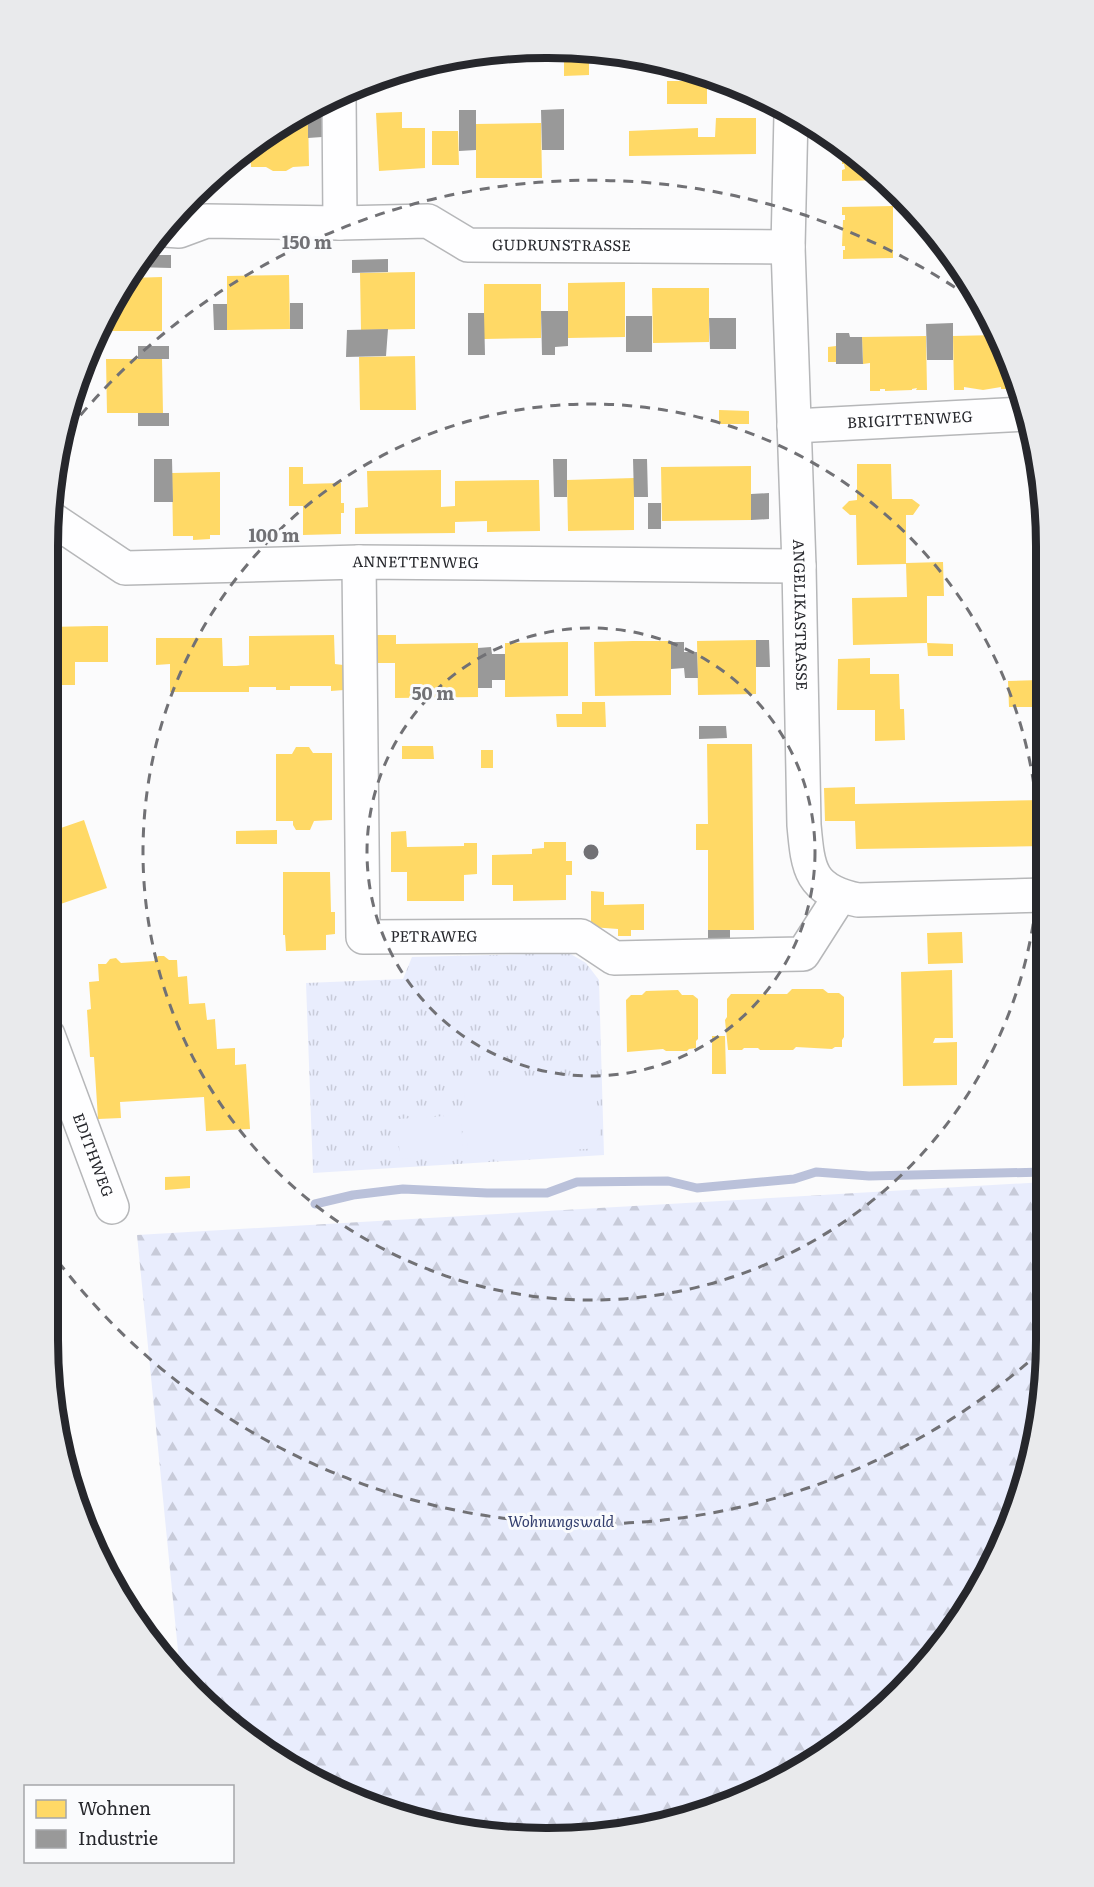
<svg xmlns="http://www.w3.org/2000/svg" width="1094" height="1887" font-family="Literata,serif">
<defs>
<pattern id="forest-firs" width="22" height="20" patternUnits="userSpaceOnUse" patternTransform="scale(1.5)"><rect width="22" height="20" fill="#e9edfd"/><path d="M5 1l3.5 6h-7zM16 11l3.5 6h-7z" fill="#c8cbd9"/></pattern>
<pattern id="park-tufts" width="24" height="20" patternUnits="userSpaceOnUse" patternTransform="scale(1.5)"><rect width="24" height="20" fill="#e9edfd"/><path d="M3 7l-1-3M5 7V3M7 7l1-3M15 17l-1-3M17 17v-4M19 17l1-3" fill="none" stroke="#c8cbd9"/></pattern>
</defs>
<rect width="100%" height="100%" fill="#fbfbfc"/>
<path fill="url(#forest-firs)" d="M 1045,1182 L 1045,1373 L 1019,1501 L 962,1617 L 876,1715 L 738,1801 L 579,1838 L 418,1822 L 269,1755 L 180,1671 L 137,1235 Z"/>
<path fill="url(#park-tufts)" d="M 569,953 L 586,963 L 599,980 L 604,1155 L 313,1173 L 306,983 L 403,979 L 412,957 Z"/>
<path fill="#e9edfd" d="M 595,1075 L 600,1148 L 468,1157 L 464,1084 Z
M 461,1115 L 463,1155 L 400,1159 L 397,1119 Z"/>
<path fill="#ffd966" d="M 564,50 L 589,52 L 589,75 L 564,76 Z
M 461,56 L 461,61 L 440,61 L 449,58 Z
M 695,73 L 715,79 L 695,80 Z
M 667,81 L 707,81 L 707,104 L 667,104 Z
M 308,112 L 309,166 L 293,167 L 286,171 L 273,171 L 266,167 L 251,167 L 250,148 L 269,132 Z
M 402,112 L 402,128 L 425,128 L 425,168 L 379,171 L 376,113 Z
M 716,118 L 756,118 L 756,154 L 629,156 L 629,131 L 698,128 L 698,137 L 715,137 Z
M 541,123 L 542,178 L 476,178 L 476,124 Z
M 432,131 L 458,131 L 459,165 L 432,165 Z
M 842,147 L 851,154 L 883,180 L 842,181 L 842,170 L 845,169 L 844,164 L 842,164 Z
M 893,206 L 893,258 L 843,259 L 843,250 L 845,250 L 845,246 L 842,246 L 843,220 L 845,220 L 845,215 L 842,215 L 842,207 Z
M 415,272 L 415,329 L 361,330 L 360,273 Z
M 289,275 L 290,329 L 227,330 L 227,276 Z
M 162,277 L 162,331 L 107,331 L 107,321 L 128,278 Z
M 625,282 L 625,337 L 568,338 L 568,283 Z
M 484,284 L 541,284 L 541,338 L 484,339 Z
M 652,288 L 709,288 L 709,342 L 653,343 Z
M 996,335 L 1010,367 L 1011,389 L 1001,389 L 1001,387 L 983,390 L 964,387 L 964,390 L 954,390 L 953,336 Z
M 926,336 L 927,390 L 916,390 L 917,388 L 912,389 L 912,390 L 885,391 L 885,389 L 880,389 L 880,391 L 870,391 L 870,363 L 863,364 L 862,337 Z
M 836,346 L 837,362 L 828,362 L 828,347 Z
M 415,356 L 416,410 L 360,410 L 359,357 Z
M 106,359 L 162,359 L 163,413 L 107,413 Z
M 719,410 L 749,411 L 749,424 L 719,424 Z
M 857,464 L 891,464 L 892,499 L 912,499 L 920,505 L 913,515 L 906,515 L 906,564 L 857,565 L 856,515 L 850,515 L 842,508 L 849,501 L 857,500 Z
M 751,466 L 751,520 L 662,521 L 661,467 Z
M 289,467 L 303,467 L 303,484 L 341,483 L 341,503 L 344,503 L 344,513 L 341,513 L 341,534 L 303,535 L 303,506 L 289,506 Z
M 441,470 L 441,507 L 455,506 L 455,481 L 539,480 L 540,531 L 487,532 L 487,521 L 455,522 L 455,533 L 355,534 L 355,508 L 368,507 L 367,471 Z
M 220,472 L 220,535 L 210,535 L 210,539 L 193,540 L 193,536 L 173,536 L 172,473 Z
M 634,478 L 634,530 L 568,531 L 567,480 Z
M 943,562 L 944,596 L 927,596 L 927,643 L 853,645 L 852,598 L 907,597 L 906,563 Z
M 95,626 L 108,626 L 108,662 L 75,662 L 75,685 L 49,685 L 49,627 Z
M 334,635 L 335,664 L 343,665 L 344,690 L 331,691 L 331,686 L 290,686 L 290,690 L 276,690 L 276,687 L 249,687 L 249,692 L 170,692 L 170,664 L 156,665 L 156,638 L 222,638 L 223,666 L 236,666 L 249,665 L 249,636 Z
M 376,635 L 396,635 L 396,644 L 478,643 L 478,697 L 395,698 L 395,663 L 377,663 Z
M 756,640 L 756,694 L 698,695 L 697,641 Z
M 633,641 L 671,641 L 671,695 L 595,696 L 594,642 Z
M 568,642 L 568,696 L 505,697 L 505,643 Z
M 927,643 L 953,644 L 953,656 L 928,656 Z
M 870,658 L 870,674 L 899,674 L 900,709 L 904,709 L 905,740 L 875,741 L 875,710 L 837,710 L 838,659 Z
M 1040,680 L 1040,707 L 1009,707 L 1008,681 Z
M 582,702 L 605,702 L 606,727 L 557,727 L 556,714 L 582,714 Z
M 707,744 L 752,744 L 754,930 L 708,930 L 708,850 L 696,850 L 696,824 L 708,824 Z
M 402,746 L 433,746 L 434,759 L 402,759 Z
M 296,747 L 309,747 L 313,753 L 332,753 L 332,820 L 314,821 L 310,830 L 296,830 L 293,825 L 293,821 L 276,821 L 276,754 L 292,754 Z
M 481,750 L 493,750 L 493,768 L 481,768 Z
M 49,776 L 59,802 L 49,806 Z
M 855,787 L 855,804 L 1045,800 L 1045,846 L 856,849 L 855,821 L 825,821 L 824,788 Z
M 84,820 L 107,888 L 49,908 L 49,846 L 62,841 L 58,829 Z
M 277,830 L 277,844 L 236,844 L 236,831 Z
M 406,831 L 407,847 L 464,846 L 464,843 L 477,843 L 477,874 L 464,875 L 464,901 L 407,901 L 407,872 L 391,872 L 391,832 Z
M 544,842 L 566,842 L 566,861 L 572,861 L 572,875 L 566,875 L 566,900 L 513,901 L 513,885 L 492,885 L 492,855 L 532,854 L 532,849 L 544,848 Z
M 283,872 L 330,872 L 331,912 L 335,912 L 335,934 L 326,935 L 326,950 L 286,951 L 285,935 L 283,935 Z
M 591,891 L 604,892 L 604,905 L 644,904 L 644,930 L 631,930 L 631,936 L 618,936 L 618,929 L 591,927 Z
M 962,932 L 963,963 L 928,964 L 927,933 Z
M 158,956 L 164,956 L 169,960 L 177,960 L 178,977 L 187,976 L 189,1004 L 205,1003 L 207,1020 L 215,1019 L 217,1049 L 235,1048 L 235,1065 L 246,1064 L 250,1129 L 206,1131 L 204,1097 L 120,1102 L 121,1118 L 98,1119 L 94,1057 L 90,1057 L 87,1010 L 91,1009 L 89,982 L 99,981 L 98,964 L 106,964 L 110,959 L 116,958 L 121,963 L 154,961 Z
M 952,970 L 953,1038 L 935,1038 L 933,1043 L 957,1042 L 957,1085 L 903,1086 L 901,972 Z
M 792,989 L 823,989 L 828,993 L 839,993 L 844,997 L 844,1037 L 842,1040 L 842,1047 L 835,1047 L 832,1049 L 796,1047 L 793,1050 L 760,1050 L 758,1048 L 744,1048 L 742,1050 L 728,1050 L 725,1020 L 727,1017 L 727,999 L 731,994 L 787,994 Z
M 678,990 L 682,995 L 693,995 L 698,999 L 698,1039 L 696,1041 L 696,1048 L 689,1049 L 687,1051 L 666,1051 L 663,1049 L 627,1052 L 626,1000 L 631,995 L 642,995 L 646,991 Z
M 712,1036 L 725,1036 L 726,1074 L 712,1074 Z
M 48,1138 L 53,1138 L 53,1168 L 62,1168 L 62,1170 L 53,1170 L 54,1201 L 48,1201 Z
M 190,1176 L 190,1188 L 165,1190 L 165,1177 Z"/>
<path fill="#999" d="M 322,104 L 322,137 L 308,138 L 308,112 Z
M 564,109 L 564,150 L 542,150 L 541,110 Z
M 459,110 L 476,110 L 476,150 L 459,151 Z
M 145,255 L 171,255 L 171,268 L 134,267 Z
M 388,259 L 388,272 L 352,273 L 352,260 Z
M 290,303 L 303,303 L 303,329 L 290,329 Z
M 213,304 L 227,304 L 227,330 L 214,330 Z
M 541,311 L 568,311 L 568,346 L 555,347 L 555,355 L 542,355 Z
M 468,313 L 484,313 L 485,355 L 468,355 Z
M 626,316 L 652,316 L 652,352 L 626,352 Z
M 709,318 L 736,318 L 736,349 L 710,349 Z
M 953,323 L 953,360 L 927,360 L 926,324 Z
M 388,329 L 386,356 L 346,357 L 347,330 Z
M 836,333 L 849,333 L 850,337 L 862,337 L 863,364 L 836,364 Z
M 138,346 L 169,346 L 169,359 L 138,359 Z
M 138,413 L 169,413 L 169,426 L 138,426 Z
M 154,459 L 172,459 L 173,502 L 154,502 Z
M 553,459 L 567,459 L 567,497 L 554,497 Z
M 633,459 L 647,459 L 648,497 L 634,497 Z
M 769,493 L 769,519 L 751,520 L 751,494 Z
M 648,503 L 661,503 L 661,529 L 648,529 Z
M 756,640 L 769,640 L 770,667 L 756,667 Z
M 671,642 L 684,642 L 684,652 L 697,652 L 698,678 L 685,678 L 684,668 L 671,669 Z
M 491,647 L 492,654 L 505,654 L 505,680 L 492,680 L 492,688 L 478,688 L 478,648 Z
M 699,726 L 726,726 L 727,738 L 699,739 Z
M 708,930 L 730,930 L 730,940 L 708,940 Z"/>
<g fill="none" stroke-linecap="round" stroke-linejoin="round">
<path stroke="#bac1da" stroke-width="9" d="M 315,1204 L 353,1195 L 403,1189 L 487,1193 L 547,1193 L 577,1182 L 668,1181 L 697,1188 L 794,1179 L 816,1172 L 869,1176 L 1045,1172"/>
<defs>
<g id="minor">
<path d="M 339,95 L 340,223"/>
<path id="s1" d="M 791,114 L 788,247 L 799,566 L 804,825 C 808,870 810,890 858,900 L 1045,895"/>
<path id="s2" d="M 165,230 L 179,231 L 206,221 L 340,223 L 428,221 L 468,245 L 788,247"/>
<path id="s3" d="M 794,426 L 1025,414"/>
<path id="s4" d="M 49,517 L 125,568 L 359,562 L 799,566"/>
<path id="s5" d="M 359,562 L 363,937 L 581,936 L 614,958 L 803,954 L 840,896"/>
<path id="s6" d="M 48,1035 L 112,1207"/>
</g>
</defs>
<use href="#minor" stroke="#b6b7b9" stroke-width="36"/>
<use href="#minor" stroke="#fefeff" stroke-width="33"/>
</g>
<g fill="none" stroke="#717175" stroke-width="3" stroke-dasharray="10 8">
<circle cx="591" cy="852" r="224"/>
<circle cx="591" cy="852" r="448"/>
<path d="M1041 1351A672 672 0 0 1 51 1252M69 429A672 672 0 0 1 981 305"/>
</g>
<g text-anchor="middle" stroke-width="6" stroke-linejoin="round" paint-order="stroke">
<g font-size="15" fill="#26272c" stroke="#fafbfd">
<text dy="5" stroke="none"><textPath href="#s2" startOffset="405">GUDRUNSTRASSE</textPath></text>
<text dy="5" stroke="none"><textPath href="#s3" startOffset="116">BRIGITTENWEG</textPath></text>
<text dy="5" stroke="none"><textPath href="#s4" startOffset="382">ANNETTENWEG</textPath></text>
<text dy="5" stroke="none"><textPath href="#s1" startOffset="501">ANGELIKASTRASSE</textPath></text>
<text dy="5" stroke="none"><textPath href="#s5" startOffset="446">PETRAWEG</textPath></text>
<text dy="5" stroke="none"><textPath href="#s6" startOffset="128">EDITHWEG</textPath></text>
</g>
<g font-size="15" font-style="italic" fill="#343f6e" stroke="#fafbfd">
<text x="561" y="1527">Wohnungswald</text>
</g>
</g>
<path d="M0 0H1094V1887H0ZM546 58H548A488 488 0 0 1 1036 546V1340A488 488 0 0 1 548 1828H546A488 488 0 0 1 58 1340V546A488 488 0 0 1 546 58Z" fill="#e9eaec" fill-rule="evenodd"/>
<path fill="none" stroke="#26272c" stroke-width="8" d="M546 58H548A488 488 0 0 1 1036 546V1340A488 488 0 0 1 548 1828H546A488 488 0 0 1 58 1340V546A488 488 0 0 1 546 58Z"/>
<circle cx="591" cy="852" r="9" fill="#717175" stroke="#fafbfd" stroke-width="3"/>
<g font-size="18" text-anchor="middle" font-weight="bold" fill="#717175" stroke="#fafbfd" stroke-width="6" stroke-linejoin="round" paint-order="stroke">
<text x="307" y="249">150 m</text>
<text x="274" y="542">100 m</text>
<text x="433" y="700">50 m</text>
</g>
<rect x="24" y="1785" width="210" height="78" fill="#fafbfd" stroke="#a5a6a9" stroke-width="1.5"/>
<rect x="36" y="1800" width="30" height="18" fill="#ffd966" stroke="#a5a6a9" stroke-width="1.5"/>
<text x="78" y="1815" font-size="18" fill="#26272c">Wohnen</text>
<rect x="36" y="1830" width="30" height="18" fill="#999999" stroke="#a5a6a9" stroke-width="1.5"/>
<text x="78" y="1845" font-size="18" fill="#26272c">Industrie</text>
</svg>
